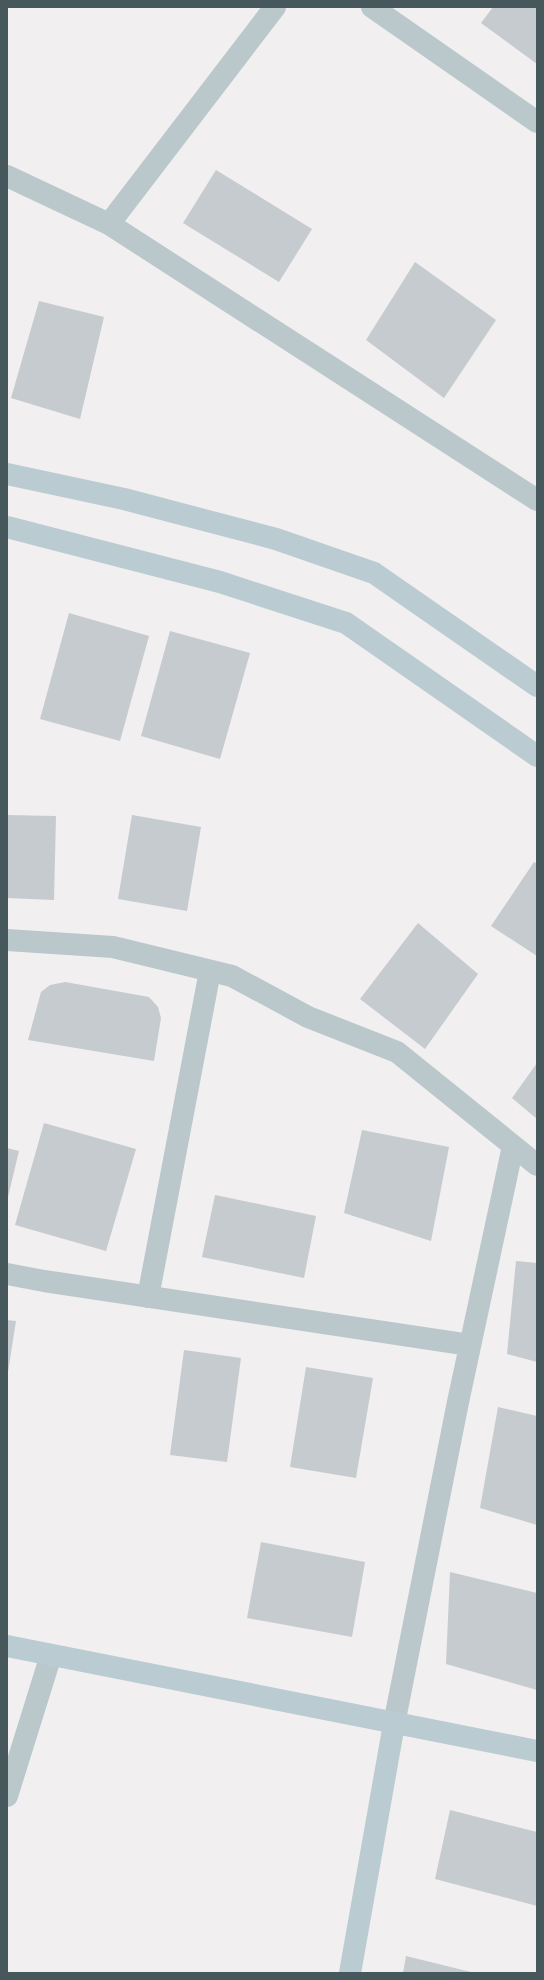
<svg xmlns="http://www.w3.org/2000/svg" width="544" height="1980" font-family="'Fira Sans Condensed',sans-serif">
<rect width="100%" height="100%" fill="#f1efef"/>
<path fill="#c6cbcf" d="M 493,7 L 537,7 L 537,64 L 481,23 Z
M 216,170 L 312,229 L 279,282 L 183,223 Z
M 415,262 L 496,320 L 444,398 L 366,340 Z
M 39,301 L 104,317 L 80,419 L 11,398 Z
M 69,613 L 149,636 L 120,741 L 40,719 Z
M 170,631 L 250,653 L 220,759 L 141,736 Z
M 7,815 L 56,816 L 54,900 L 7,898 Z
M 132,815 L 201,827 L 187,911 L 118,899 Z
M 534,862 L 537,864 L 537,956 L 491,926 Z
M 418,923 L 478,974 L 425,1049 L 360,999 Z
M 65,982 L 149,997 L 158,1007 L 161,1018 L 154,1061 L 28,1040 L 41,992 L 50,985 Z
M 537,1063 L 537,1119 L 512,1098 Z
M 44,1123 L 136,1149 L 106,1251 L 15,1225 Z
M 362,1130 L 449,1147 L 431,1241 L 344,1213 Z
M 7,1148 L 19,1151 L 8,1197 L 7,1197 Z
M 215,1195 L 316,1216 L 304,1278 L 202,1257 Z
M 516,1261 L 537,1263 L 537,1362 L 507,1354 Z
M 7,1320 L 16,1321 L 8,1372 L 7,1372 Z
M 184,1350 L 241,1358 L 227,1462 L 170,1455 Z
M 306,1367 L 373,1378 L 356,1478 L 290,1467 Z
M 498,1407 L 537,1416 L 537,1525 L 480,1508 Z
M 261,1542 L 365,1562 L 352,1637 L 247,1618 Z
M 450,1572 L 537,1593 L 537,1690 L 446,1664 Z
M 450,1810 L 537,1832 L 537,1906 L 435,1879 Z
M 406,1956 L 471,1972 L 471,1973 L 403,1973 Z"/>
<g fill="none" stroke-linecap="round" stroke-linejoin="round">
<path stroke="#bac8cc" stroke-width="22" d="M 372,7 L 537,122
M 7,176 L 109,224 L 537,500
M 109,224 L 275,7
M 7,940 L 113,947 L 232,976 L 308,1017 L 397,1052 L 537,1165
M 7,1274 L 44,1281 L 470,1345
M 148,1297 L 210,971
M 394,1724 L 458,1402 L 513,1146
M 7,1796 L 51,1655"/>
<path stroke="#bacbd1" stroke-width="22" d="M 7,474 L 124,499 L 276,539 L 374,573 L 537,686
M 7,527 L 220,582 L 346,623 L 537,756
M 7,1646 L 537,1751
M 350,1973 L 394,1724"/>
</g>
<rect width="544" height="1980" fill="none" stroke="#47585d" stroke-width="16"/>
</svg>
